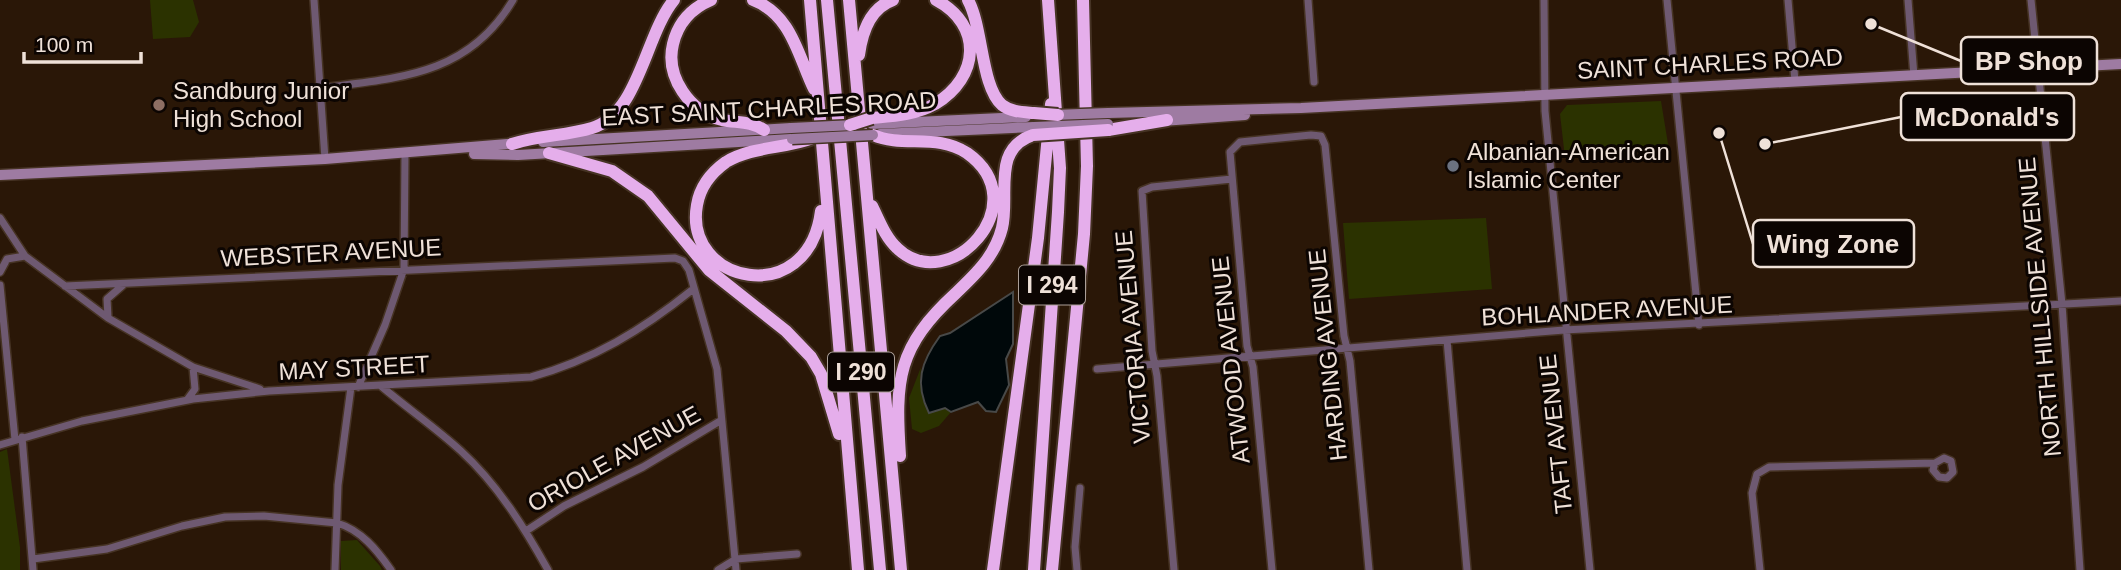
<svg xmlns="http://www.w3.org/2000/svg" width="2121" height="570" font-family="Arial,sans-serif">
<rect width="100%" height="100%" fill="#2a1707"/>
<path fill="#2b3200" d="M 150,0 L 193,0 L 199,22 L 190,37 L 153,39 Z
M 1661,101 L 1669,150 L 1565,158 L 1560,114 L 1567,105 Z
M 1486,218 L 1492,289 L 1349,299 L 1343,223 Z
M 921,367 L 920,379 L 929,413 L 945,408 L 951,412 L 939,426 L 921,433 L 912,429 L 909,398 Z
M 7,449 L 20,547 L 20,570 L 0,570 L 0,452 Z
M 357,540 L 380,566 L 382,570 L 341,570 L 341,541 Z"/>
<path fill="#00080a" stroke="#484948" stroke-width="2" d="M 1013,292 L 1013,344 L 1006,359 L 1009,385 L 996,412 L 986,411 L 978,402 L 951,412 L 945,408 L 929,413 C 914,383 921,362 940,336 L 950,333 Z"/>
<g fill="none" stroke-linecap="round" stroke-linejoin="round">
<defs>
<path id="street" d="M 314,0 L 325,159
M 1308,0 L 1314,82
M 1544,0 L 1545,111 L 1590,570
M 1667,0 L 1699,325
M 1788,0 L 1795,81
M 1908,0 L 1914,76
M 2031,0 L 2062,304 L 2080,570
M 320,88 C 398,78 468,76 513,0
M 0,218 L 25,256 L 108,318 L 193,367 L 260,389
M 0,272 L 7,259 L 25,256
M 0,285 L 15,440
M 65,286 L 675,258 L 683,261 L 689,270 L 717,369 L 736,570
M 108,317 L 107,299 L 123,285
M 1447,340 L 1467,570
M 1097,369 L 1564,330 L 2121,301
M 381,386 C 407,408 436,428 461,451 C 498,485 524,527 548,570
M 358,387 L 385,325 L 404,269 L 405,154
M 187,400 L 195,389 L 193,367
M 22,437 L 33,570
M 0,445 L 82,421 L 193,399 L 269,391 L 531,377 C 593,360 642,330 692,290
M 526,531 L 564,506 L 643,467 L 720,421
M 33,559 L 107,549 L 182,526 L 225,517 L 264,516 L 337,523 C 361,530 377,550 391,570
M 335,570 L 338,485 L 351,387
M 718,570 L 736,559 L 797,554
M 1077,570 L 1075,547 L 1080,488
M 1174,570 L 1157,376 L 1152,351 L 1142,191 L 1152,187 L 1232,179
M 1272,570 L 1253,367 L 1247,346 L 1230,152 L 1240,142 L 1311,135 L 1321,136 L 1325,145 L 1344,336 L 1350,361 L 1369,570
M 1760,570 L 1752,493 L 1757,474 L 1769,467 L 1935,463 L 1944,458 L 1951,461 L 1953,472 L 1947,478 L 1939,477 L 1933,470 L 1935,463"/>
<path id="secondary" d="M 1108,113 L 1301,108 L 2121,64
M 1162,121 L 1245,115
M 872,124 L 1026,117
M 880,134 L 1034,127
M 543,142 L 791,128
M 474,154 L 518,155 L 791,139
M 0,175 L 325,159 L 518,143"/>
<path id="highway" d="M 711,0 C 692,8 678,23 673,44 C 665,77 690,112 722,120 C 737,123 751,121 764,130
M 753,0 C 792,15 798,56 814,89
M 810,0 L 858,570
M 827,0 L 880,570
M 849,0 L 901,570
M 968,0 C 983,27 981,87 1002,105 C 1011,112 1023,112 1034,113
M 859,55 C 862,32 870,8 893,0
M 872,118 C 894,116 915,115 935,104 C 980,77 983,25 936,0
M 1108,130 L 1167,120
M 813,138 C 785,149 752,146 726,162 C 712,172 700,187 697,205 C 683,283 808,311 821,211
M 512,144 C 538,135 566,136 592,128 C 639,114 645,35 674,0
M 549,153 L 612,171 L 648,196 L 709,270 L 786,331 L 811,357 L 821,374 L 839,434
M 872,206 C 879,220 885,237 897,248 C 949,298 1038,203 967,153 C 937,133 903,148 873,135
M 900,456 C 895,379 897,347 956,293 C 976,274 995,256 1002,228 C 1010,195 991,149 1033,135
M 993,570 L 1038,238 L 1051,104
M 1034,570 L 1058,212 L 1060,168 L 1048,0
M 1052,570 L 1084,234 L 1087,166 L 1083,0"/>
</defs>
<use href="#street" stroke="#463324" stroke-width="10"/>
<use href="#secondary" stroke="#463324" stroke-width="13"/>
<use href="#highway" stroke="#463324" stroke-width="16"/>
<use href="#street" stroke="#6e5971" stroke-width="7"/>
<use href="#secondary" stroke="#9e7ba2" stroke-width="10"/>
<use href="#highway" stroke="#e5aeeb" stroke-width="12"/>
<defs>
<path id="secondary-bridge" d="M 1053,115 L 1108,113
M 1034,127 L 1108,124
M 791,128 L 854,125
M 792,139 L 873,135"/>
<path id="highway-bridge" d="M 1034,113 L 1058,115
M 850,125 L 872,118
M 1033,135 L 1108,130"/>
</defs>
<use href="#secondary-bridge" stroke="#463324" stroke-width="13" stroke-linecap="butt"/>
<use href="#highway-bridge" stroke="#463324" stroke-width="16" stroke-linecap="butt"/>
<use href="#secondary-bridge" stroke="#9e7ba2" stroke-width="10"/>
<use href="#highway-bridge" stroke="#e5aeeb" stroke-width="12"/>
</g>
<circle fill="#8d6e63" stroke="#0c0502" stroke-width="2.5" cx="159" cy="105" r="7"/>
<circle fill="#6b7280" stroke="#0c0502" stroke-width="2.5" cx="1453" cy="166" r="7"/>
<g text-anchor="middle" stroke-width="6" stroke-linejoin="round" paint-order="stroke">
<g fill="#0c0502" stroke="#ab9f98" stroke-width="2">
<rect x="1019" y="265.5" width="66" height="39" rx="5"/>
<rect x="828" y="352.5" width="66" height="39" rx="5"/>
</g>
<g font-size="23" font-weight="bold" fill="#efe1d8">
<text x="1052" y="293">I 294</text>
<text x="861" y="380">I 290</text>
</g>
<g font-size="24" fill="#efe1d8" stroke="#0c0502">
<text transform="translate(1710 64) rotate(-3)" y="8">SAINT CHARLES ROAD</text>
<text transform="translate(769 109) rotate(-3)" y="8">EAST SAINT CHARLES ROAD</text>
<text transform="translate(331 253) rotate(-3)" y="8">WEBSTER AVENUE</text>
<text transform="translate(2040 307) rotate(-95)" y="8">NORTH HILLSIDE AVENUE</text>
<text transform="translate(1607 311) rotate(-3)" y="8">BOHLANDER AVENUE</text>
<text transform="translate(1133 337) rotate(-95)" y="8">VICTORIA AVENUE</text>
<text transform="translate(1328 355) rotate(-96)" y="8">HARDING AVENUE</text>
<text transform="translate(1231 360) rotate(-96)" y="8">ATWOOD AVENUE</text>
<text transform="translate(354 368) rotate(-3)" y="8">MAY STREET</text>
<text transform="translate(1556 434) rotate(-96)" y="8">TAFT AVENUE</text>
<text transform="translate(614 459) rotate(-29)" y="8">ORIOLE AVENUE</text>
</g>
<g font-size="24" fill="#efe1d8" stroke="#0c0502" text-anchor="start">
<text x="173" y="99">Sandburg Junior<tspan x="173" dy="28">High School</tspan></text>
<text x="1467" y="160">Albanian-American<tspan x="1467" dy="28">Islamic Center</tspan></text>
</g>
</g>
<path fill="none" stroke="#efe1d8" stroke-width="2.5" d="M1871 24L1961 61M1765 144L1901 117M1719 133L1753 244"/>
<g fill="#efe1d8" stroke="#0c0502" stroke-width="2.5">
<circle cx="1871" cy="24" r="7"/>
<circle cx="1765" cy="144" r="7"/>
<circle cx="1719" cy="133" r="7"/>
</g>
<g fill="#0c0502" stroke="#efe1d8" stroke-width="2.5">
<rect x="1961" y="37" width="136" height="47" rx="7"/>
<rect x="1901" y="93" width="173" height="47" rx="7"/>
<rect x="1753" y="220" width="161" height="47" rx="7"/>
</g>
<g font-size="26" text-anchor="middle" font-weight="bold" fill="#efe1d8">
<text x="2029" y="70">BP Shop</text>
<text x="1987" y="126">McDonald's</text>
<text x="1833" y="253">Wing Zone</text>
</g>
<path d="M24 52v10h117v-10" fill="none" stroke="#efe1d8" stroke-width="3.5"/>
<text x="35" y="52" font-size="21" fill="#efe1d8" stroke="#0c0502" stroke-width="5" paint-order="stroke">100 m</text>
</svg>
